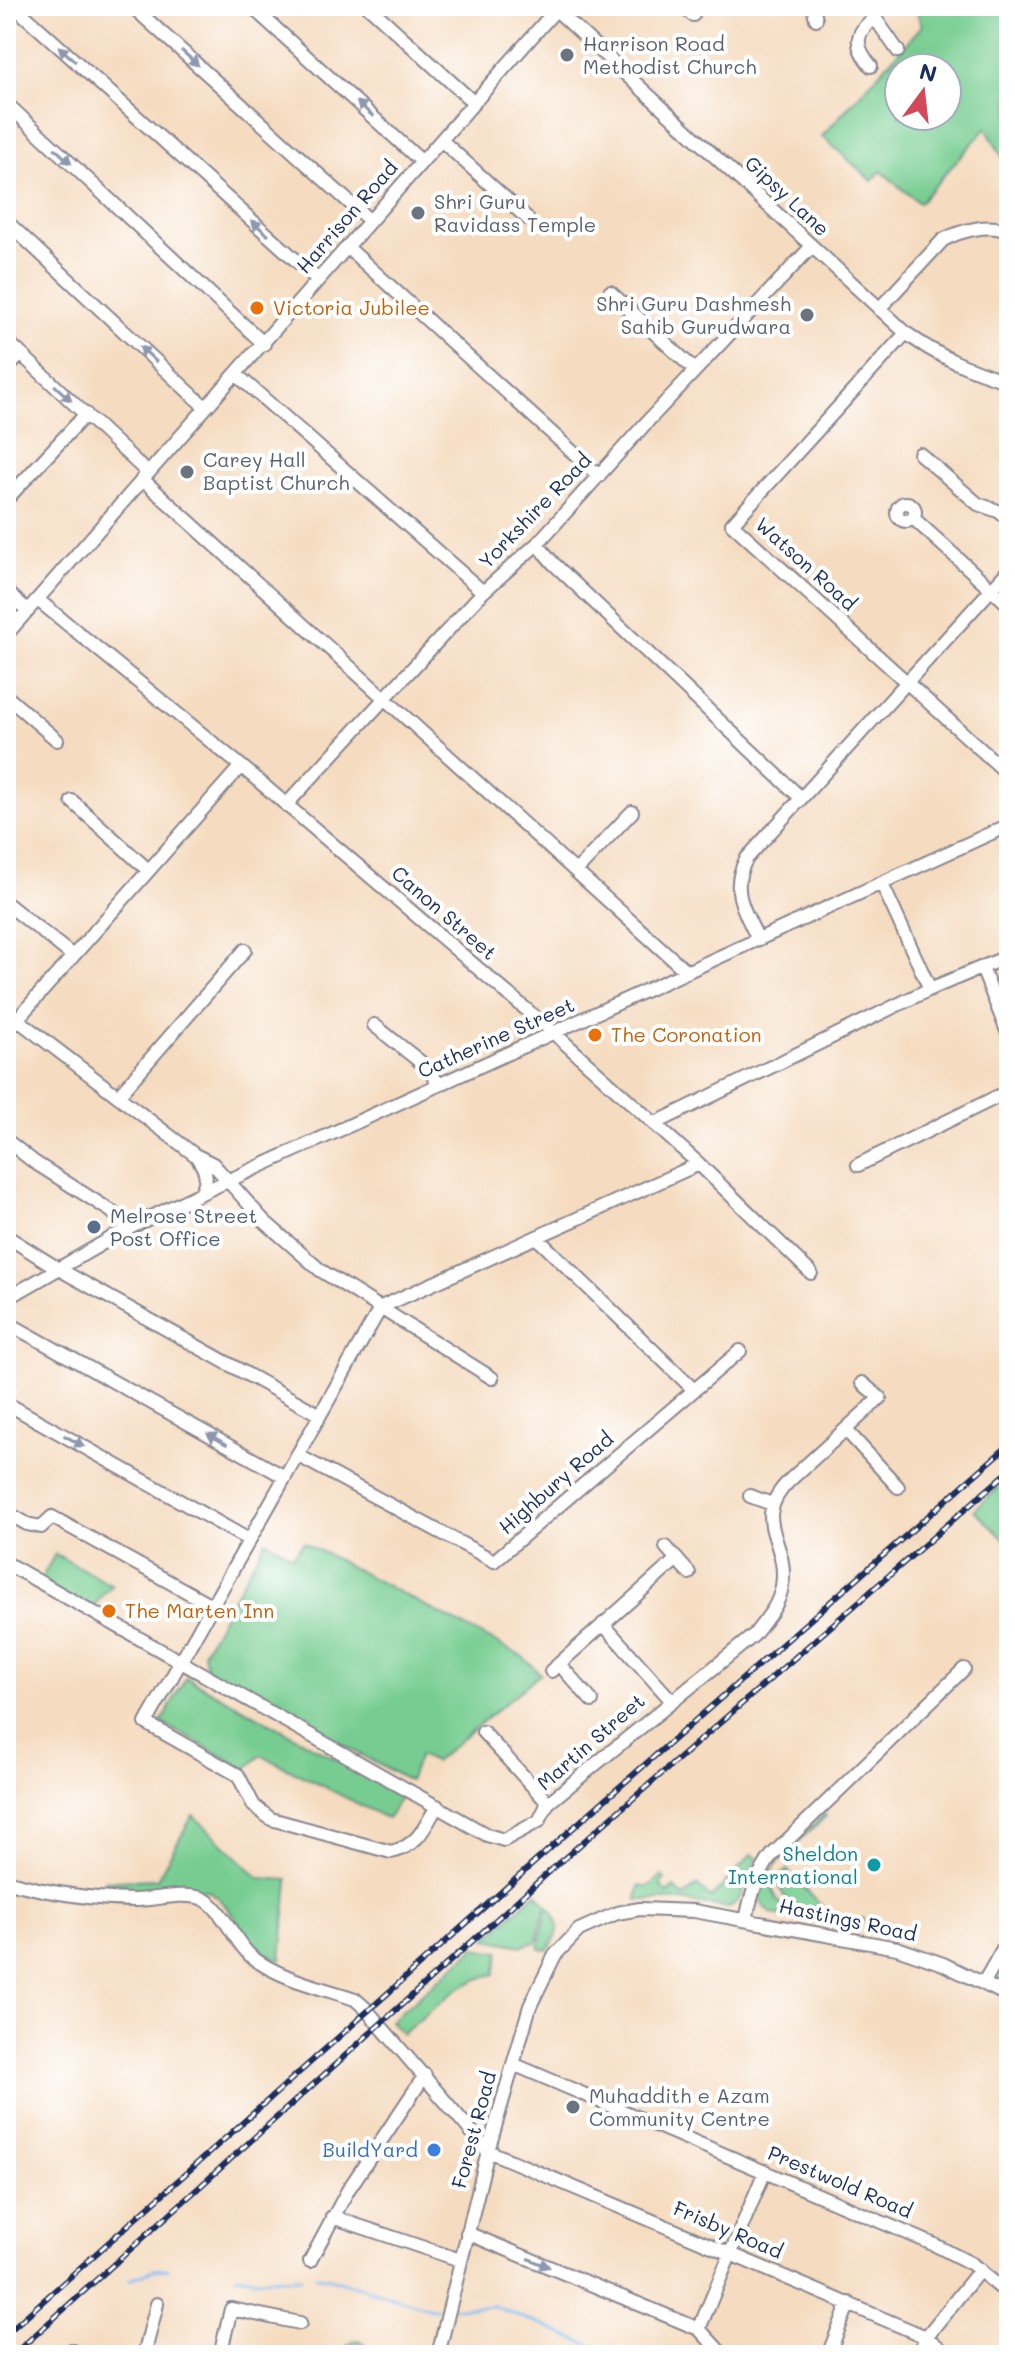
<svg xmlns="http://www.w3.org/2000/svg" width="1015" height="2361" font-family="Mali,sans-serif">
<rect width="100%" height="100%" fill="#fff"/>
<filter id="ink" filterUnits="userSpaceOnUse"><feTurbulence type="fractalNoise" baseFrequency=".0125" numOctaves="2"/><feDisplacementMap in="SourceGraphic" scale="16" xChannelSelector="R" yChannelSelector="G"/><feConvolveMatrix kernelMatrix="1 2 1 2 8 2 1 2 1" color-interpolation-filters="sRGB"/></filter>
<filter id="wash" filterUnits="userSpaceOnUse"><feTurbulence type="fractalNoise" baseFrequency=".006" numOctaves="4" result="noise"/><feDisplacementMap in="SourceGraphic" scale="32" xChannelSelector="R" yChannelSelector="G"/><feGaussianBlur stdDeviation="1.8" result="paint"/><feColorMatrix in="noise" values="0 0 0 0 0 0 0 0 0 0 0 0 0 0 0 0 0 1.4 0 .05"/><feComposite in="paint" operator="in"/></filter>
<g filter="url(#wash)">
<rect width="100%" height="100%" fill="#f5dbbf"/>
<path fill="#77cd91" stroke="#497e78" stroke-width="2" fill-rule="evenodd" d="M 915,6 L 1009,6 L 1009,163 L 1003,158 L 986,128 L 919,203 L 881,171 L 872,181 L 822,136 L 922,26 ZM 899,68 L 947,68 L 947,116 L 899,116 Z
M 1009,1478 L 1009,1544 L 974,1510 Z
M 266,1540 L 293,1556 L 303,1542 L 523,1657 L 540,1674 L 434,1762 L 419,1755 L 409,1781 L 207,1671 L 203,1652 Z
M 55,1554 L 112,1585 L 91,1609 L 40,1581 Z
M 186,1677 L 401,1795 L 388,1819 L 261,1755 L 246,1769 L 161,1723 Z
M 824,1814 L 826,1816 C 810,1832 790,1847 776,1865 C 771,1872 771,1880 773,1889 C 781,1922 827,1920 854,1925 L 862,1918 L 864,1920 L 855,1928 L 772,1914 L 764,1907 L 760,1898 C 768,1862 799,1839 824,1814 Z
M 193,1815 L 259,1878 L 288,1880 L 281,1960 C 236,1943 242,1912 208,1890 L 104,1890 L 104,1881 L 157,1879 Z
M 752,1854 L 757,1858 L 739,1900 L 729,1908 L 672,1900 L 637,1900 L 639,1886 L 648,1887 L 662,1876 L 665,1879 L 660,1885 L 667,1893 L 674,1887 L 684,1897 L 697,1885 L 711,1898 Z
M 787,1870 L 827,1912 L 826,1914 C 802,1909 781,1907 778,1878 Z
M 536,1893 L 546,1904 L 536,1942 L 522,1946 L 486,1939 Z
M 548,1906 C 563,1923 560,1933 548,1950 L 540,1949 L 539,1943 Z
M 1009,1947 L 1009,1999 L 984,1982 Z
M 475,1948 L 500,1952 L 495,1974 C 455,1982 433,2011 402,2034 L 390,2021 Z
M 355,2341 L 361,2341 L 374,2355 L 342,2355 L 348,2345 Z"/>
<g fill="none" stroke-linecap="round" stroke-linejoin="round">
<path stroke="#7bb7ed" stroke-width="3" d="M 236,2276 L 258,2279 L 301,2278
M 316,2276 L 327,2277 L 431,2309 L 445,2308
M 129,2280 L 153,2270 L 168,2269
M 453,2308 L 494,2306 L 615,2355"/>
</g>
</g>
<g filter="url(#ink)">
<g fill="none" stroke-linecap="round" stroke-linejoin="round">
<defs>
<path id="minor" d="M 14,6 L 318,280
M 132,6 L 370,221
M 251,6 L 422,162
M 368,6 L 474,103
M 552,6 L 906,333 C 938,357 971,370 1009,382
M 682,6 L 693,15
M 813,6 L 816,19
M 871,6 L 875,18 L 898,51
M 871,66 C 855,47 853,33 875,18
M 6,103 L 264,344
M 441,140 L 527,218
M 6,221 L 205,407
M 347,247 L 599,476
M 610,292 L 695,370
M 879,309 L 943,240 C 960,231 993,221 1009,233
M 906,333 L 732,524 L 1009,775
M 6,340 L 148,473
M 6,370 L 21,354
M 237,375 L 483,592
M 920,454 L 978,504 L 998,511 L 1009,519
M 142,479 L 687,972
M 6,500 L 86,414
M897 512a9 9 0 1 1 18 0a9 9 0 1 1-18 0Z
M 913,518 L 1009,605
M 537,544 L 553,563 L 801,798
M 6,591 L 28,611
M 38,600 L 241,766 L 555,1034 L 699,1164 L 811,1273
M 6,635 L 559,6
M 6,696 L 57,740
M 6,801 L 7,802
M 72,801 L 148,870
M 287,804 L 483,592 L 537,544 L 646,423 L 812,246
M 577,870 L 632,812
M 882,884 L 930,989
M 6,903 L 73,956
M 758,939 C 744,911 729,888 747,858 L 1009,570
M 982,968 L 1009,1036
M 6,1011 L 195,1155 L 213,1164 L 264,1221 L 320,1270 L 492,1378
M 374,1025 L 428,1068 L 439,1085
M 6,1032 L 241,766
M 118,1096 L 245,950
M 654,1124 L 930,989 L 1009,956
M 6,1140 L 34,1162 L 111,1211 L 129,1228
M 197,1157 C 207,1172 209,1179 200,1194
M 858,1165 L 1009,1091
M 6,1236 L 57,1268 L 320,1415
M 536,1237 L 694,1390
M 6,1299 L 129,1228 L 199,1194 L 1009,825
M 381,1307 L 146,1723 L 238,1775 L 254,1806 L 271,1819 L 391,1852 C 417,1847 425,1827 437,1806
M 381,1307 L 699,1164
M 6,1322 L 285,1477
M 6,1403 L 249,1540
M 846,1430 L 898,1487
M 297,1455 L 494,1561 L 740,1351
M 750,1496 L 772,1504
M 6,1512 L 27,1524 L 41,1527 L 52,1517 L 211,1605
M 666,1547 L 689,1573
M 6,1563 L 487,1835 L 504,1840 L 539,1821 L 548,1803 L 754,1635 C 766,1619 779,1606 782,1586 C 790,1541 748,1521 790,1480 L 880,1398 L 862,1383
M 603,1624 L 671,1700
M 559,1664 L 592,1701
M 551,1671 L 677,1559
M 483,1732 L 548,1803
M 6,1881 C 48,1893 89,1899 134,1900 C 154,1900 181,1892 201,1898 C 222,1905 234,1943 253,1958 C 281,1979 322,1988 355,1999 L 365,2008 L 488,2151 L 926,2337 L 948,2355
M 746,1920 C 751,1895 757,1875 772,1855 L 964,1669
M 984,1982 L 1009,1938
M 513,2064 L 935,2245 L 972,2264 L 1009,2295
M 332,2217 L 460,2260
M 467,2233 L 699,2329 L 723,2355
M 310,2261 L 348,2190 L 425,2075
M 699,2329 L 765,2171
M 69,2355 L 71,2350
M 144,2355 L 157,2304
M 220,2355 L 231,2309 L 300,2323
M 438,2355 L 488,2151 L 530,2006 L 555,1955 L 579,1930 L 617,1913 L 640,1909 L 694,1911 L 897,1948 L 943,1964 L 1009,1996
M 828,2355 L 849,2303
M 919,2355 L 926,2337 L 980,2270"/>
<path id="major" d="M 6,12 L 11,6"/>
</defs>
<use href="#minor" stroke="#88858e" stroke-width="16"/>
<use href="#major" stroke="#88858e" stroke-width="20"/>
<use href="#minor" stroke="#fff" stroke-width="12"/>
<use href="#major" stroke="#f9be6d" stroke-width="16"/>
<defs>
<path id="rail" d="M 6,2334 L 583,1819 L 1009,1445
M 13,2355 L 559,1863 L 1009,1471"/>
</defs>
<use href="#rail" stroke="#1b2f5e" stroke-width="6"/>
<use href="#rail" stroke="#fff" stroke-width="3" stroke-dasharray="9" stroke-linecap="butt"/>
</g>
<defs><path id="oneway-solid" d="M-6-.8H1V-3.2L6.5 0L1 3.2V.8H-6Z" transform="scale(2)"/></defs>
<g fill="#8d97ae">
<use href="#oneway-solid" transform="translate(67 54) rotate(-138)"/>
<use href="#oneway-solid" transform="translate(190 58) rotate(42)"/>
<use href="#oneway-solid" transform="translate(365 109) rotate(-138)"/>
<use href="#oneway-solid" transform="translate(63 156) rotate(43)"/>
<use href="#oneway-solid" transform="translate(260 228) rotate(-138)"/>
<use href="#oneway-solid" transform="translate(148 354) rotate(-137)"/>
<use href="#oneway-solid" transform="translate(63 393) rotate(43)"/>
<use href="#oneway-solid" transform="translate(217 1439) rotate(-151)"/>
<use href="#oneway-solid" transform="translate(74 1441) rotate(29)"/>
<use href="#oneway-solid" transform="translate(539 2263) rotate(22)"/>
</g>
</g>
<g fill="#6b7280" stroke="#fff" stroke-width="3">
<circle cx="567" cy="55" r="8"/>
<circle cx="418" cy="213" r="8"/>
<circle cx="807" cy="315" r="8"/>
<circle cx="187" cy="472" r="8"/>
<circle cx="573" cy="2107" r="8"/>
</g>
<g fill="#e8710a" stroke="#fff" stroke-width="3">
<circle cx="257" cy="308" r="8"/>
<circle cx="595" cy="1035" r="8"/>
<circle cx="109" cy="1611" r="8"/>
</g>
<circle fill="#5c6f8a" stroke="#fff" stroke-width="3" cx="94" cy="1227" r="8"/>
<circle fill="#0f9aa8" stroke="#fff" stroke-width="3" cx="874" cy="1865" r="8"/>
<circle fill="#3f7fe0" stroke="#fff" stroke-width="3" cx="434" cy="2150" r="8"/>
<g text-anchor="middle" stroke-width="8" stroke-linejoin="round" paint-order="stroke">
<g font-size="20" fill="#5b616d" stroke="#fff" text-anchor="start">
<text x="583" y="51">Harrison Road<tspan x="583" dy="23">Methodist Church</tspan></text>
<text x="434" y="209">Shri Guru<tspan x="434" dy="23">Ravidass Temple</tspan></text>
<text x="791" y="311" text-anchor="end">Shri Guru Dashmesh<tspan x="791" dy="23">Sahib Gurudwara</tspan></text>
<text x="203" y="467">Carey Hall<tspan x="203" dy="23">Baptist Church</tspan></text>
<text x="589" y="2103">Muhaddith e Azam<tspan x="589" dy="23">Community Centre</tspan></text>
</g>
<g font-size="20" fill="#1b2f5e" stroke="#fff">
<text transform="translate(787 196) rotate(43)" y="7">Gipsy Lane</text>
<text transform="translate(347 217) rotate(-49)" y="7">Harrison Road</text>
<text transform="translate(535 511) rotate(-46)" y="7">Yorkshire Road</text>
<text transform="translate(806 564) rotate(42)" y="7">Watson Road</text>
<text transform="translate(444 913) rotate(41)" y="7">Canon Street</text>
<text transform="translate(496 1038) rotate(-24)" y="7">Catherine Street</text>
<text transform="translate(556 1483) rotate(-41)" y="7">Highbury Road</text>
<text transform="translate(591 1742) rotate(-41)" y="7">Martin Street</text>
<text transform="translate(848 1920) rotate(12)" y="7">Hastings Road</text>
<text transform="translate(474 2130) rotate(-75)" y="7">Forest Road</text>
<text transform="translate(840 2182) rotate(23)" y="7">Prestwold Road</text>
<text transform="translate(728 2230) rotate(23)" y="7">Frisby Road</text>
</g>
<g font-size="20" fill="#c56008" stroke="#fff" text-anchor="start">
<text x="273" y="315">Victoria Jubilee</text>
<text x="611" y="1042">The Coronation</text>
<text x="125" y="1618">The Marten Inn</text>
</g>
<g font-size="20" fill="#4e5e75" stroke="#fff" text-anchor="start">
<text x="110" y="1223">Melrose Street<tspan x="110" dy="23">Post Office</tspan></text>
</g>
<g font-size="20" fill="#0d838f" stroke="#fff" text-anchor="end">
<text x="858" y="1861">Sheldon<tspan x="858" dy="23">International</tspan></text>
</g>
<g font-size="20" fill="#366cbe" stroke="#fff" text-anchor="end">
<text x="418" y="2157">BuildYard</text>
</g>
</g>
<rect width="1015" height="2361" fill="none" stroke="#fff" stroke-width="32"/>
<g transform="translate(923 92) rotate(15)"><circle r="38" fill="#ffffff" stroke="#a4acbf" stroke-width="2"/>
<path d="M0-6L14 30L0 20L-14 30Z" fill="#d1495b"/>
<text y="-12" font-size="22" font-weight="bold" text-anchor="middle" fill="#1b2f5e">N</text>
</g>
</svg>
